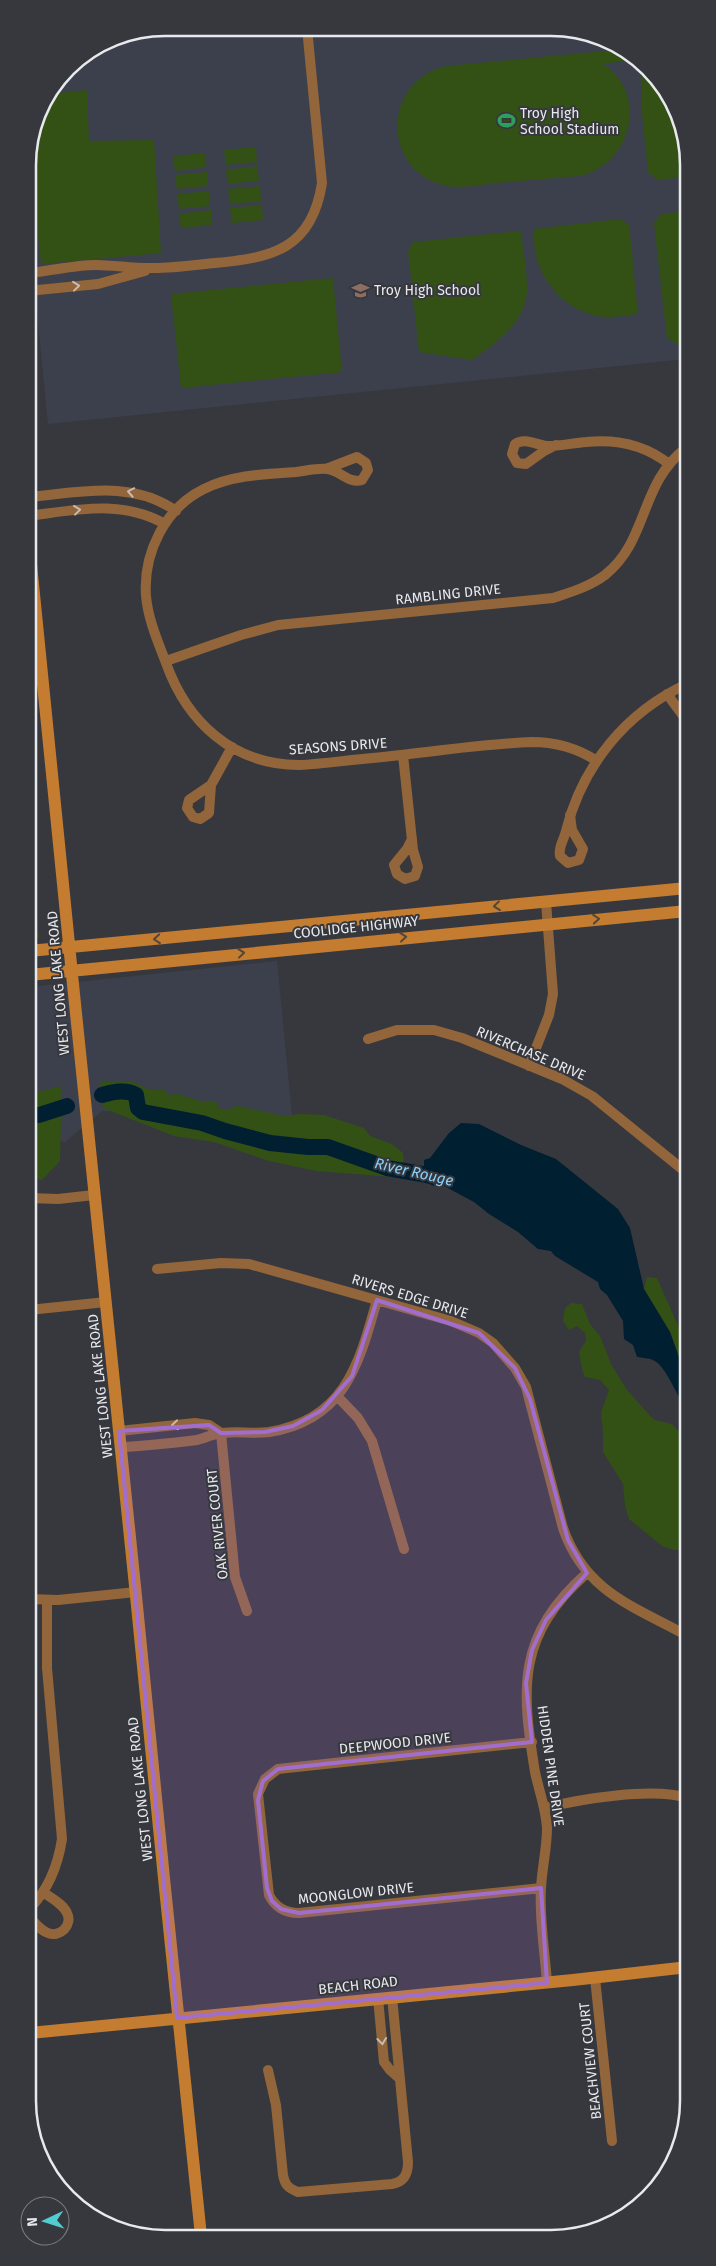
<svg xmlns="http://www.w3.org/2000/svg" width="716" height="2266" font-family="'Fira Sans',sans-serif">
<rect width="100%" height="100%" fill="#36383e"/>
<path fill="#3c404c" d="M 165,28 L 578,30 L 648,68 L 686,138 L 686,359 L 48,424 L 28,220 L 28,156 L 38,112 L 68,68 L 113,38 Z
M 277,961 L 295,1146 L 143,1112 L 102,1111 L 65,1142 L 29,1130 L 29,987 Z"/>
<path fill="#335115" d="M 615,50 L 626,56 L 626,61 L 603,64 C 649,94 632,164 580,176 C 552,178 524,181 496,183 C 477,185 457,190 439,184 C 379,163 386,79 447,66 Z
M 642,64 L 648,68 L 686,138 L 686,177 L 657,180 L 648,172 L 641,103 Z
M 87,90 L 89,141 L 154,140 L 161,253 L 41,264 L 29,151 L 38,112 L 50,94 Z
M 256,147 L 257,162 L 226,165 L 224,150 Z
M 205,153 L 206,167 L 175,171 L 173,156 Z
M 257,166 L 259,181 L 228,184 L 226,170 Z
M 207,172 L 208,186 L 177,189 L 175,175 Z
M 260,186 L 261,201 L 230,204 L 228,189 Z
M 209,191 L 210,206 L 179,209 L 177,194 Z
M 262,205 L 263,220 L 232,223 L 230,208 Z
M 211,210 L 212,225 L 181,228 L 179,214 Z
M 686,211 L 686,346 L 681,346 L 667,338 L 654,223 L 661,214 Z
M 621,219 L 629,225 L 638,314 C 628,315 618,317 607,317 C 573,316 544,288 536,256 C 534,247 534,238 533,229 Z
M 521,231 C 523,250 527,270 527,289 C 527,322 495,344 472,360 L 419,352 L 408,251 L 413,242 Z
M 333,278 L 342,372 L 181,388 L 171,294 Z
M 29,837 L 39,938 L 29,939 Z
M 100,1081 L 133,1082 L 150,1090 L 165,1090 L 167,1095 L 178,1094 L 203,1102 L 216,1101 L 218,1107 L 226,1110 L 238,1106 L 284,1116 L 301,1114 L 324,1115 L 364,1128 L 370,1136 L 392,1144 L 403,1153 L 405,1178 L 316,1171 L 269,1161 L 214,1142 L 174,1136 L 103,1108 Z
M 62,1086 L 60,1161 L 42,1180 L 29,1178 L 29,1091 L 42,1091 Z
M 647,1277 L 657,1278 L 687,1346 L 687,1367 L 680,1360 L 670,1332 L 644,1289 Z
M 571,1303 L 582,1304 L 590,1324 L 600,1336 L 612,1366 L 627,1390 L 654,1420 L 672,1424 L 687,1441 L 688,1550 L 674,1550 L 662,1546 L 629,1519 L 625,1506 L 623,1484 L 603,1452 L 603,1430 L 601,1413 L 609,1390 L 600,1380 L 585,1377 L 582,1369 L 579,1352 L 586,1341 L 585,1333 L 577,1326 L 569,1330 L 563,1321 L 565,1308 Z"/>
<path fill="#001f30" d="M 461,1123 L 479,1124 L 521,1145 L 556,1159 L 618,1209 L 630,1228 L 644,1289 L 670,1332 L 680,1360 L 687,1367 L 687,1408 C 676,1397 667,1366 653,1360 C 649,1358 642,1358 637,1357 L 633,1345 L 624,1339 L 623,1321 L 607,1295 L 600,1289 L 598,1282 L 555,1256 L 551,1251 L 538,1249 L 518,1232 L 489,1214 L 474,1202 L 444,1186 L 437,1187 L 424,1182 L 424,1160 L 430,1158 L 449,1133 Z"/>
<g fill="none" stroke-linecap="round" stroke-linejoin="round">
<path stroke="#001f30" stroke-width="16" d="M 102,1095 C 114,1092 125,1089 136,1095 L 138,1108 L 143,1112 L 202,1123 L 225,1131 L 270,1143 L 308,1147 L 328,1147 L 387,1168 L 445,1178
M 29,1115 L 39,1115 L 67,1106"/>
<path stroke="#92653a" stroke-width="10" d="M 28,273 C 51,271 74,265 96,265 C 115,265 135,269 154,268 C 174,268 195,265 215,263 C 272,258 312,249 322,183 L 307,28
M 28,291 L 98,284 L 145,271
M 556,445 L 544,451 L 526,464 L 517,463 L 512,454 L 515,444 C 525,437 536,445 547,446 C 560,446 573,443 586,442 C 616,439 645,445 669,464
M 326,469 L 357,457 L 366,463 L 368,470 L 362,480 C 348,484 340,470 327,469 C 317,468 305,471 296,472 C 265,474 232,475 204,489 C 165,508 143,553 146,596 C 148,619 158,642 166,663 C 187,722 233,765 299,765 C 323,764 348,760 373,758 C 425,753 479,744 532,742 C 555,742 577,748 597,761
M 28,497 C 78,493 131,479 176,511
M 28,516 C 76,510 121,499 165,524
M 166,661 L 241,635 L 278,625 L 553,598 C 571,592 589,587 605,575 C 649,540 639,484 686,448
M 667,694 L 687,721
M 403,755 L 413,850 L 418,867 L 415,876 L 405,879 L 397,874 L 394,865 L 407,849 L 412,839
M 211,785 L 209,813 L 200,819 L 193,817 L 187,808 L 189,800 L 211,785 L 232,747
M 570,815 L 572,830 L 583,849 L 579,860 L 568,863 L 560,856 C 558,847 564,840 566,831 C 582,766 626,712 687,684
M 368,1039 L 397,1030 L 434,1030 L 462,1038 L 562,1079 L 592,1096 L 687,1173
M 529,1066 L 549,1015 L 553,994 L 546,902
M 29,1198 L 58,1199 L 94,1195
M 157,1269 L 221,1263 L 249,1264 L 451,1321 L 479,1333 L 493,1343 L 515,1368 L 526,1387 L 563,1528 C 585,1592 633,1606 688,1636
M 29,1310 L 106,1302
M 337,1396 L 358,1418 L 372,1441 L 404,1549
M 119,1431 L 195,1423 L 209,1425 L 221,1433
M 221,1433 L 235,1577 L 247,1611
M 121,1447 C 146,1446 172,1443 197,1440 C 206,1438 214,1433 223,1433 C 238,1431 253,1434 269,1432 C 345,1420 359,1364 377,1300
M 29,1599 L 58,1600 L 136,1592
M 532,1742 L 278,1769 L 265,1779 L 258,1794 L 269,1895 C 275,1907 285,1913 299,1913 L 541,1888
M 544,1808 C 581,1799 652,1787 688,1798
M 30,1908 C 49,1889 58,1865 62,1839 L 47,1668 L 47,1600
M 30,1918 C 35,1923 41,1931 48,1933 C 60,1938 73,1925 67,1913 C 63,1904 51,1898 43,1892
M 595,1978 L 612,2141
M 547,1983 C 545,1952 539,1919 541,1888 C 542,1868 547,1848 547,1828 C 546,1809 539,1791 535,1772 C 521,1687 517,1635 587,1573
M 378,1998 L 384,2062 L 390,2070 L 399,2078
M 268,2070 L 276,2105 L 283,2175 C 285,2185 288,2188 298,2192 L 392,2184 C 404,2182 408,2174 408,2162 L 392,1997"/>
<path stroke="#c47c31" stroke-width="12" d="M 28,534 C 62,885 99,1235 135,1586 C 157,1803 177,2019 201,2236
M 29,951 L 687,888
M 29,975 L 687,911
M 30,2033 L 573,1980 L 688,1967"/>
</g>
<defs><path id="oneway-chevron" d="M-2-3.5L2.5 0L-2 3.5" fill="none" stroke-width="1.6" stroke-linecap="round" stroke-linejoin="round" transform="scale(1.25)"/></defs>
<g stroke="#c9bbae">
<use href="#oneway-chevron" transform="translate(76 286) rotate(-6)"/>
<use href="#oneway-chevron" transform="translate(131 492) rotate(-169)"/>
<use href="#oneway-chevron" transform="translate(77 510) rotate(-7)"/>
<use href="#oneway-chevron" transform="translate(175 1425) rotate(174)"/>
<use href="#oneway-chevron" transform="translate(382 2041) rotate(84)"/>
</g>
<g stroke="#52463b">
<use href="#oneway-chevron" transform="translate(497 906) rotate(174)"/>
<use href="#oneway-chevron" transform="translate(596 919) rotate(-5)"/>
<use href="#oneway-chevron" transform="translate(403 937) rotate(-6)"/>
<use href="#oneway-chevron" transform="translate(157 939) rotate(175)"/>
<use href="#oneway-chevron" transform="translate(241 953) rotate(-6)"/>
</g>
<path fill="#a16ecf" fill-opacity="0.2" stroke="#a16ecf" stroke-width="4" stroke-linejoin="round" d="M 377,1300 L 479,1333 L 515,1368 L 530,1399 L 568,1540 L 587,1573 L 546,1620 L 532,1650 L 526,1683 L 532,1742 L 278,1769 L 263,1781 L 258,1800 L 267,1888 L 272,1901 L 281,1909 L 299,1913 L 541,1888 L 547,1983 L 177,2018 L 119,1431 L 209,1425 L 221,1433 L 265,1432 L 293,1426 L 322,1410 L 352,1376 Z"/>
<defs>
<symbol id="stadium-bare" viewBox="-9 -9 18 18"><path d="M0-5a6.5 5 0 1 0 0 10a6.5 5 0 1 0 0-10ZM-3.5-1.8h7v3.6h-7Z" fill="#2e9e5b" stroke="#36383e" stroke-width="2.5" paint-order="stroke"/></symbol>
<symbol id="school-bare" viewBox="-9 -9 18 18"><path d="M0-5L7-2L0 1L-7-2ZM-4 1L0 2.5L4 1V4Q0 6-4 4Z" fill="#8d6e63" stroke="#36383e" stroke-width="2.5" paint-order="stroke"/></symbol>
</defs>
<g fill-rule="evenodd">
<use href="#stadium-bare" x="494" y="108" width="25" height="25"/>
<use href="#school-bare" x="348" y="278" width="25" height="25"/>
</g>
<g text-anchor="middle" stroke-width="4" stroke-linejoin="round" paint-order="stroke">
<g font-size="14" fill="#e7e9ed" stroke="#36383e" text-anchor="start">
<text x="520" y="118">Troy High<tspan x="520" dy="16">School Stadium</tspan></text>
<text x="374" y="295">Troy High School</text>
</g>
<g font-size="14" fill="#e7e9ed" stroke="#36383e">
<text transform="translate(448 594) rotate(-6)" y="5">RAMBLING DRIVE</text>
<text transform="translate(338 746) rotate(-4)" y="5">SEASONS DRIVE</text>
<text transform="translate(356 927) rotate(-6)" y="5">COOLIDGE HIGHWAY</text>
<text transform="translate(58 983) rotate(-95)" y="5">WEST LONG LAKE ROAD</text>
<text transform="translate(531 1053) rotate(23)" y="5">RIVERCHASE DRIVE</text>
<text transform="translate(410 1296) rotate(17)" y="5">RIVERS EDGE DRIVE</text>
<text transform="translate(100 1386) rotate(-96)" y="5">WEST LONG LAKE ROAD</text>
<text transform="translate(217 1524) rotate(-96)" y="5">OAK RIVER COURT</text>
<text transform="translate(395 1743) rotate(-6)" y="5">DEEPWOOD DRIVE</text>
<text transform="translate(551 1766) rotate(82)" y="5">HIDDEN PINE DRIVE</text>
<text transform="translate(140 1789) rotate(-96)" y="5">WEST LONG LAKE ROAD</text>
<text transform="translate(356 1893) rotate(-6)" y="5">MOONGLOW DRIVE</text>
<text transform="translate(358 1985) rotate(-6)" y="5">BEACH ROAD</text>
<text transform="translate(590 2061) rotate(-96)" y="5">BEACHVIEW COURT</text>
</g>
<g font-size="15" font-style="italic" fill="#89d1fb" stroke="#36383e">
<text transform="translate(414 1172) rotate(13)" y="5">River Rouge</text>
</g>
</g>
<path d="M0 0H716V2266H0ZM165 36H551A129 129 0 0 1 680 165V2101A129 129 0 0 1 551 2230H165A129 129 0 0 1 36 2101V165A129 129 0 0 1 165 36Z" fill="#36383e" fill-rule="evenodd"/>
<path fill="none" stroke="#e7e9ed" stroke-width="2.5" d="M165 36H551A129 129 0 0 1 680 165V2101A129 129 0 0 1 551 2230H165A129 129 0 0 1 36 2101V165A129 129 0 0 1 165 36Z"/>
<g transform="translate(45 2221) rotate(266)"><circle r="24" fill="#36383e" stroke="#7d7f84"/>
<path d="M0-4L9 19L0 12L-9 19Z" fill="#52ccd0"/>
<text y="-8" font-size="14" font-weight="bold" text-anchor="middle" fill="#e7e9ed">N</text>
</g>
</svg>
